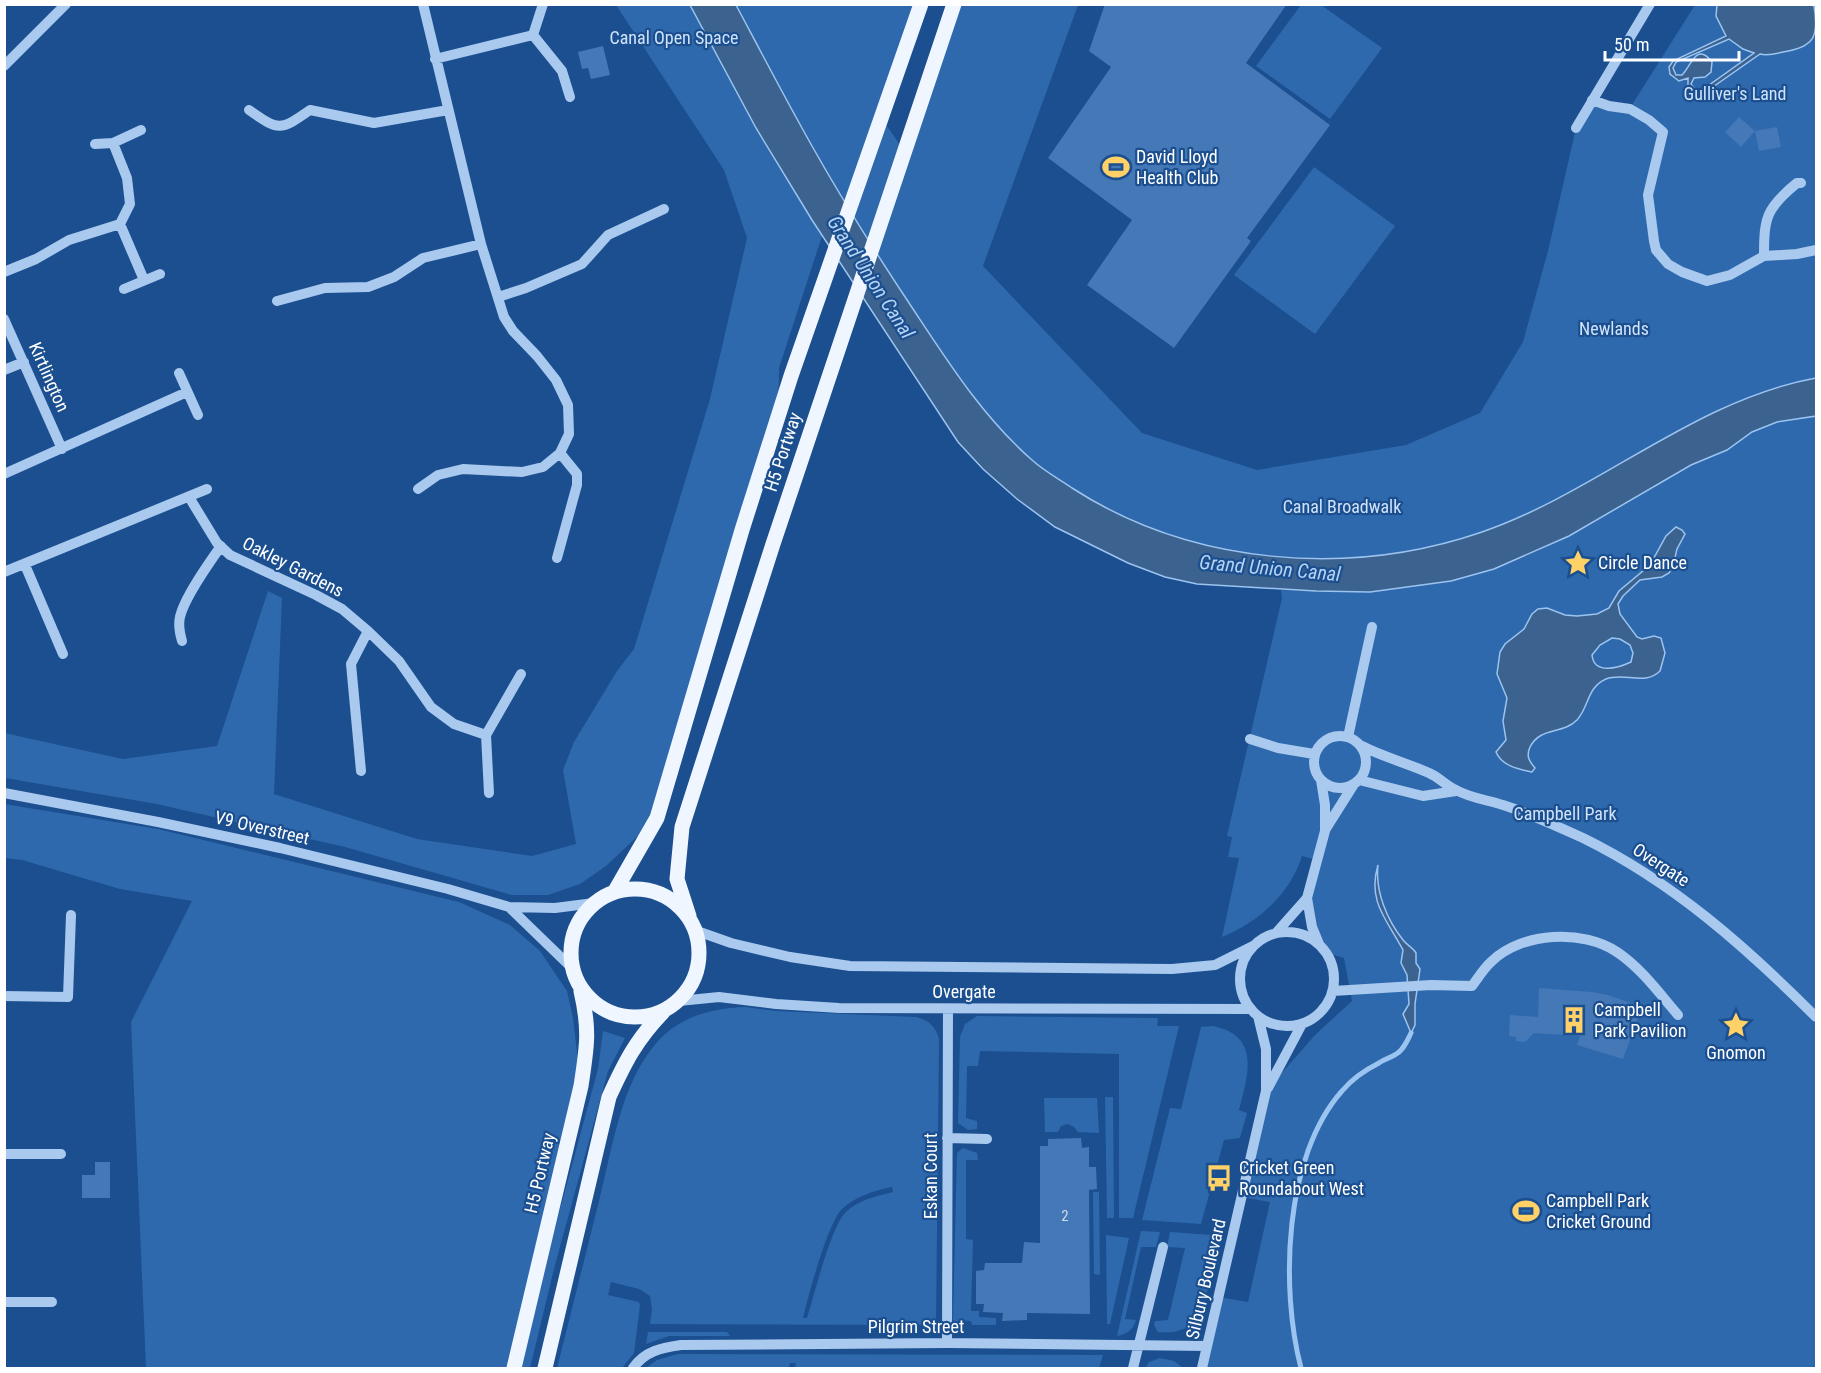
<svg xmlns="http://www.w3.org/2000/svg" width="1821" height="1373" font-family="'Roboto Condensed',sans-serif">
<rect width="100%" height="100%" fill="#1b4f8f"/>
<path fill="#2e69ad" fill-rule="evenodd" d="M 616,5 L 690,5 L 756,128 L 822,236 L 779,368 L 778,420 L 657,818 L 606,866 L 580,884 L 548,895 L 512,895 L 345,847 L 157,804 L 5,778 L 4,733 L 123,759 L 217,746 L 268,591 L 282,598 L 274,794 L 417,839 L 532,856 L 576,844 L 563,770 L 574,742 L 617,671 L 634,649 L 710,399 L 747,238 L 724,170 Z
M 736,5 L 921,5 L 881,117 L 904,151 L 954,5 L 1078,5 L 983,266 L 1142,433 L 1257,470 L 1406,445 L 1480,413 L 1523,342 L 1548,251 L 1576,128 L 1592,100 L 1630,108 L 1695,5 L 1816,5 L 1816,378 C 1694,400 1598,492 1482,532 C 1348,578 1191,565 1072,488 C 1059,479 1044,471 1032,460 C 984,418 950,365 915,312 C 879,258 844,203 812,146 C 786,100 761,52 736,5 Z
M 1301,5 L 1321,5 L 1382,48 L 1330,119 L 1256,66 Z
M 1314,167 L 1395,226 L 1315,334 L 1234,275 Z
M 1816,416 L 1816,1368 L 1202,1368 L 1218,1297 L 1248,1302 L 1270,1202 L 1242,1197 L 1266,1091 L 1315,1035 L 1352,1001 L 1344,958 L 1327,953 L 1320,944 L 1307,898 L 1317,860 L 1302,856 C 1290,894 1259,922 1222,937 L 1239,858 L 1228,857 L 1232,837 L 1227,836 L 1282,598 L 1281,590 L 1370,592 L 1451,581 L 1538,550 L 1569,536 L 1691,465 L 1727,450 L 1752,432 L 1777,422 Z
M 4,804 L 158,829 L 459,902 L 510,925 L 540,951 L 567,991 L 573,1018 L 581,1086 L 514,1368 L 146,1368 L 131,1022 L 192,901 L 120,889 L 22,860 L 5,858 Z
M 745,1007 L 776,1011 L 916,1017 C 929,1020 936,1027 939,1039 L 936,1325 L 650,1324 L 652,1309 L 650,1296 L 639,1289 L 611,1282 L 608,1295 L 639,1302 L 640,1305 L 634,1353 L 622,1368 L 557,1368 C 571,1313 585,1257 599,1201 C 613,1147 620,1084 658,1041 C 681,1016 713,1008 745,1007 ZM 892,1187 L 893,1192 C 876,1196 858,1200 846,1212 C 831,1226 814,1296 807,1318 L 803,1318 C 808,1296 828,1223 842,1209 C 854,1197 876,1190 892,1187 Z
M 977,1016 L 1158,1018 L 1157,1026 L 1179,1026 L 1133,1218 L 1119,1218 L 1119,1054 L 980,1051 L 978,1066 L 967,1066 L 966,1118 L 977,1121 L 977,1129 L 968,1130 L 958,1123 L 960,1037 L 965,1024 Z
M 1213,1026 C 1261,1036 1248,1075 1239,1110 L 1247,1113 L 1240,1138 L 1224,1140 L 1201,1224 L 1142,1220 L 1170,1108 L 1181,1109 L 1201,1027 Z
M 603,1031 L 625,1038 L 608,1071 L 555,1265 L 530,1368 L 519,1368 L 536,1298 L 598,1069 Z
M 1105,1097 L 1113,1097 L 1114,1218 L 1107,1218 Z
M 1044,1098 L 1097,1098 L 1099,1133 L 1078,1132 L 1074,1127 L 1068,1124 L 1061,1126 L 1058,1132 L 1045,1132 Z
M 963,1148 L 977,1153 L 978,1160 L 966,1160 L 966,1239 L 973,1240 L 971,1311 L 979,1311 L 979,1317 L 996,1318 L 996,1325 L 972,1325 L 971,1321 L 961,1320 L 960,1326 L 953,1320 L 957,1153 Z
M 1093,1192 L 1099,1192 L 1100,1275 L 1094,1274 Z
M 1141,1231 L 1160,1232 L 1156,1247 L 1141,1247 L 1125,1319 L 1136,1320 C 1133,1330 1127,1334 1117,1336 Z
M 1170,1232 L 1212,1235 L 1205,1265 L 1211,1275 L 1201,1318 C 1188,1329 1176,1334 1158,1332 L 1154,1325 L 1155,1321 L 1168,1320 L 1185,1248 L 1167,1247 Z
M 1106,1235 L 1129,1238 L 1110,1324 L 1107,1324 Z
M 648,1332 L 727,1332 L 730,1336 L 669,1336 L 646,1344 Z
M 678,1354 L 1103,1355 L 1099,1368 L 795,1368 L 796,1363 L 790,1363 L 789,1368 L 646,1368 L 657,1360 Z
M 1160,1358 L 1174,1361 L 1183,1368 L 1145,1368 L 1149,1362 Z"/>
<path fill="#3c6290" stroke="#9cc4f0" stroke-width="1.5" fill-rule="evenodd" d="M 1810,4 L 1814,6 C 1819,36 1815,47 1783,52 C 1775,54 1768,56 1760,54 L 1700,96 L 1692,95 L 1688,90 L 1688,78 L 1679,81 L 1670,74 L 1669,67 L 1673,61 L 1726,36 L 1716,16 L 1717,5 ZM 1729,39 L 1743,49 L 1754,53 L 1702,90 L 1696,91 L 1691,84 L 1694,78 L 1705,77 L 1711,72 L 1712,62 C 1696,41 1691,67 1682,75 L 1676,75 L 1673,68 L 1676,62 Z
M 690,5 L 736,5 C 761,52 786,100 812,146 C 844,203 879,258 915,312 C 950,365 984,418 1032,460 C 1044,471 1059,479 1072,488 C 1191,565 1348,578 1482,532 C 1598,492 1694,400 1816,378 L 1816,416 L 1777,422 L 1752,432 L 1727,450 L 1691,465 L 1569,536 L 1494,569 L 1451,581 L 1370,592 L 1316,591 L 1197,584 L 1165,577 L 1128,563 L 1055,527 L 1017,499 L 983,469 L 958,442 L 812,220 L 756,128 Z
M 1676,527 L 1682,530 L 1685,534 L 1677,549 L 1673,566 L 1669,573 L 1662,577 L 1640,580 L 1623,596 L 1618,604 L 1620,614 L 1637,637 L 1642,639 L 1654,636 L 1661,638 L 1665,653 L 1660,671 C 1645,686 1624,672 1606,679 C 1587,687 1589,707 1577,720 C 1562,735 1541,726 1530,747 C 1526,756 1529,761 1535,768 L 1532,772 C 1518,769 1502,766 1496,752 L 1506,740 L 1503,721 L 1507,698 L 1497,674 L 1500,652 L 1505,644 L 1524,629 L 1532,614 L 1538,609 L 1547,608 L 1565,615 L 1577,616 L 1597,614 L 1609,608 L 1619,591 L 1650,565 L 1666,536 ZM 1612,638 L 1620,639 L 1630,645 L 1633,653 L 1631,662 C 1618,668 1594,675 1592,655 L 1600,645 Z
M 1378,865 C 1375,891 1387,920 1403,940 C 1407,945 1413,948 1416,953 L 1416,963 L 1420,969 L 1415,1004 L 1415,1025 L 1411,1033 L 1403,1014 L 1409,1004 L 1407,975 L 1401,963 L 1403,950 C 1387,920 1367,901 1378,865 Z"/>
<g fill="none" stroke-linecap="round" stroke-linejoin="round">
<path stroke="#9cc4f0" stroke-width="5" d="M 1301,1368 C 1280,1288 1284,1156 1342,1091 C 1352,1079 1365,1070 1379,1063 C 1385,1059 1393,1057 1399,1052 C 1405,1047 1408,1039 1411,1033"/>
</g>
<path fill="#4478b7" d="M 1105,4 L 1287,4 L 1246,63 L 1330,125 L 1247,238 L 1251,241 L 1174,348 L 1087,285 L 1132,220 L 1048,158 L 1111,67 L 1089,51 Z
M 603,46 L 610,75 L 591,79 L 588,68 L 582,69 L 578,52 Z
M 1739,117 L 1755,131 L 1741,147 L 1725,132 Z
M 1777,127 L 1781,147 L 1759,151 L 1755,131 Z
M 1539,988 L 1592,992 L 1608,995 L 1642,1007 L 1623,1059 L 1577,1045 L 1580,1036 L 1534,1033 L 1525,1042 L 1516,1041 L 1516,1037 L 1509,1036 L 1510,1015 L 1538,1017 Z
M 1081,1138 L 1082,1148 L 1089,1147 L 1089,1167 L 1096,1167 L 1097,1189 L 1089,1190 L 1090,1314 L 1027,1313 L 1027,1320 L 1002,1321 L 1003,1313 L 983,1312 L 984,1304 L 976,1304 L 976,1271 L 984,1270 L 985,1263 L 1022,1263 L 1024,1242 L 1040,1243 L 1040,1146 L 1048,1146 L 1048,1139 Z
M 95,1162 L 110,1162 L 110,1198 L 82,1198 L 82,1175 L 95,1175 Z"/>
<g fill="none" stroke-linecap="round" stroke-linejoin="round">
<path stroke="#a9c9ee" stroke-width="10" d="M 543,4 L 533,35 L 562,71 L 570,97
M 435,59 L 533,35
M 4,66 L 66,4
M 1592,100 L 1609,106 L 1630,109 L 1649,120 L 1663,132 L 1648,195 L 1654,241 L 1656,250 L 1668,264 L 1682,272 L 1707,281 L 1730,275 L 1764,256 L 1797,254 L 1816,250
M 249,110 C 279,131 280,131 310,110 L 374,123 L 448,110
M 1576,128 L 1650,4
M 113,143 L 141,130
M 95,144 L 113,143 L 127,178 L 130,204 L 120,224 L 144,280
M 1764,256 C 1764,218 1766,208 1797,183 L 1801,183
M 4,272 L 36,259 L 69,240 L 120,224
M 124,289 L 160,274
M 498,297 L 526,288 L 582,264 L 608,235 L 664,209
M 277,301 L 325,288 L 368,287 L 394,277 L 423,258 L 481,244
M 4,319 L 62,449
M 4,370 L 24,362
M 179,373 L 198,415
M 4,474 L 187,392
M 418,489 L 438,475 L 463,469 L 522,472 L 543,467 L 560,453 L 569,434 L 568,405 L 556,380 L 537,356 L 513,331 L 504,317 L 481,244 L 423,4
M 189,497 L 217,543 L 230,555 L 316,595 L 342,609 L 368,631 L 399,661 L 431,707 L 454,724 L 486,735
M 557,558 L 577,485 L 577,474 L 560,453
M 25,565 L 63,654
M 4,572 L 207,489
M 182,641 C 180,634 178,625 180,617 C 184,598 209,563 221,546
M1314 762a26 26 0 1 1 52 0a26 26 0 1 1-52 0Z
M 1348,737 L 1372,627
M 1250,739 L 1278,748 L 1314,754
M 1362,746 C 1383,757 1407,763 1429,773 C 1439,777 1446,786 1456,790 C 1470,798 1488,800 1503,805 C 1531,814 1557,826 1583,838 C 1673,882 1746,947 1816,1017
M 361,771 L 351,664 L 368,631
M 1359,780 L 1423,796 L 1456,791
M 4,793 L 158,822 L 280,848 L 448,889 L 509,907 L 555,908 L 594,903
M 489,793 L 486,735 L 521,674
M 1325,830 L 1354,784
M 509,907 L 573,969
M 697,931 L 731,943 L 790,957 L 850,966 L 1172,969 L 1215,965 L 1253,946
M1240 979a47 47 0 1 1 94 0a47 47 0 1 1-94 0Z
M 1276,933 L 1307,898
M 1319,944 L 1312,927 L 1307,898 L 1325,831 L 1325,805 L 1321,780
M 1333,991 L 1431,985 L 1472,986 C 1478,978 1484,968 1492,961 C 1522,932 1583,929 1617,952 C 1641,968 1659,993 1678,1015
M 4,996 L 68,997 L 71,915
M 679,1001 L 719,997 L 776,1004 L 839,1008 L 1251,1009
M 1268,1088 L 1302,1024
M 947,1138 L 987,1139
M 4,1154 L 61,1154
M 4,1302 L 52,1302
M 947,1343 L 948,1009
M 633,1368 C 645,1351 661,1348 681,1345 L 947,1343 L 1207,1346
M 1133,1368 L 1163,1247
M 1202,1368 L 1266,1091 L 1266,1049 L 1258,1016"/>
<path stroke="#f0f6ff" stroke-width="15" d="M571 953a64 64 0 1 1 128 0a64 64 0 1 1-128 0Z
M 615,891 L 657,818 L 742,530 L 791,376 L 921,4
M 689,916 L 677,879 L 682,827 L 773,544 L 954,4
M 514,1368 L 581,1086 C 587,1047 590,1030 581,991
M 545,1368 L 609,1097 C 625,1062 636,1040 663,1012"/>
</g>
<defs>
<symbol id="stadium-bare" viewBox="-9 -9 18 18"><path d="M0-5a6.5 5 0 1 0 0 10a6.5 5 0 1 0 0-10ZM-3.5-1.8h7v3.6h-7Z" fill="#ffd166" stroke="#1b4f8f" stroke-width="2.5" paint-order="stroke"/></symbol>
<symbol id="sight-bare" viewBox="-9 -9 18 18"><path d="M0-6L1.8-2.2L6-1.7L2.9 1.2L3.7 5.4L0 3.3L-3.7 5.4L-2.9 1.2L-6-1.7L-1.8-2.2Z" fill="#ffd166" stroke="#1b4f8f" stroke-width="2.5" paint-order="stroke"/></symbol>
<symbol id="building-bare" viewBox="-9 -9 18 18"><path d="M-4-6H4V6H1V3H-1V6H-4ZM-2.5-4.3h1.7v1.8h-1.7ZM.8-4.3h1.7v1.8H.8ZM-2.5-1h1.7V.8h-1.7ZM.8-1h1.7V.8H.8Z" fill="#ffd166" stroke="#1b4f8f" stroke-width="2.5" paint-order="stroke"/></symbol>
<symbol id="bus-bare" viewBox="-9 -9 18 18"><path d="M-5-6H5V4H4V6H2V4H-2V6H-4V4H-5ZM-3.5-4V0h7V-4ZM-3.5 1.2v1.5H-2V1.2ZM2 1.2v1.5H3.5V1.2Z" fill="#ffd166" stroke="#1b4f8f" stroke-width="2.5" paint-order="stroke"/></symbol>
</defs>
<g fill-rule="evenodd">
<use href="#stadium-bare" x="1097" y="148" width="38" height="38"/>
<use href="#sight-bare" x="1559" y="544" width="38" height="38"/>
<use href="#building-bare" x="1555" y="1001" width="38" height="38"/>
<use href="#sight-bare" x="1717" y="1006" width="38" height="38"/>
<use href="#bus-bare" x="1200" y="1159" width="38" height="38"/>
<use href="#stadium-bare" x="1507" y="1192" width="38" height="38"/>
</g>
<g text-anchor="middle" stroke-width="4.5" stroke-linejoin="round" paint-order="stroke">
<g font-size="15" fill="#d0dded">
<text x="1065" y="1221">2</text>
</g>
<g font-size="18" fill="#cfe3fa" stroke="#1b4f8f">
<text x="674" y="44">Canal Open Space</text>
<text x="1735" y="100">Gulliver's Land</text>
<text x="1614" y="335">Newlands</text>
<text x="1342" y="513">Canal Broadwalk</text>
<text x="1565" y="820">Campbell Park</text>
</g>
<g font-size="18" fill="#fff" stroke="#1b4f8f" text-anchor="start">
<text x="1136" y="163">David Lloyd<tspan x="1136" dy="21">Health Club</tspan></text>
<text x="1598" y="569">Circle Dance</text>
<text x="1594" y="1016">Campbell<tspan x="1594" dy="21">Park Pavilion</tspan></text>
<text x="1736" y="1059" text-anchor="middle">Gnomon</text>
<text x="1239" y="1174">Cricket Green<tspan x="1239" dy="21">Roundabout West</tspan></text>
<text x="1546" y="1207">Campbell Park<tspan x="1546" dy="21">Cricket Ground</tspan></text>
</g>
<g font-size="18" fill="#fff" stroke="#1b4f8f">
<text transform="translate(49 377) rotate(66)" y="6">Kirtlington</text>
<text transform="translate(783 452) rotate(-72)" y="6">H5 Portway</text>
<text transform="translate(293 567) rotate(27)" y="6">Oakley Gardens</text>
<text transform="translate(262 828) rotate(13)" y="6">V9 Overstreet</text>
<text transform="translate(1661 865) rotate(33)" y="6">Overgate</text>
<text x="964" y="998">Overgate</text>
<text transform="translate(540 1173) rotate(-77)" y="6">H5 Portway</text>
<text transform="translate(931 1176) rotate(-90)" y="6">Eskan Court</text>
<text transform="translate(1206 1279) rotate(-77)" y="6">Silbury Boulevard</text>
<text x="916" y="1333">Pilgrim Street</text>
</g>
<g font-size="20" font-style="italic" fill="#b5d3f5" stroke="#1b4f8f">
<text transform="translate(871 277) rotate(57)" y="7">Grand Union Canal</text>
<text transform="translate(1270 568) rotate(5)" y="7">Grand Union Canal</text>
</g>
</g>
<rect width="1821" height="1373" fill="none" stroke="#ffffff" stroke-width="12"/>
<path d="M1605 51v9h134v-9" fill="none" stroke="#ffffff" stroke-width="3"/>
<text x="1614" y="51" font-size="18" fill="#ffffff" stroke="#1b4f8f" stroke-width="4.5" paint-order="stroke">50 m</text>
</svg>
